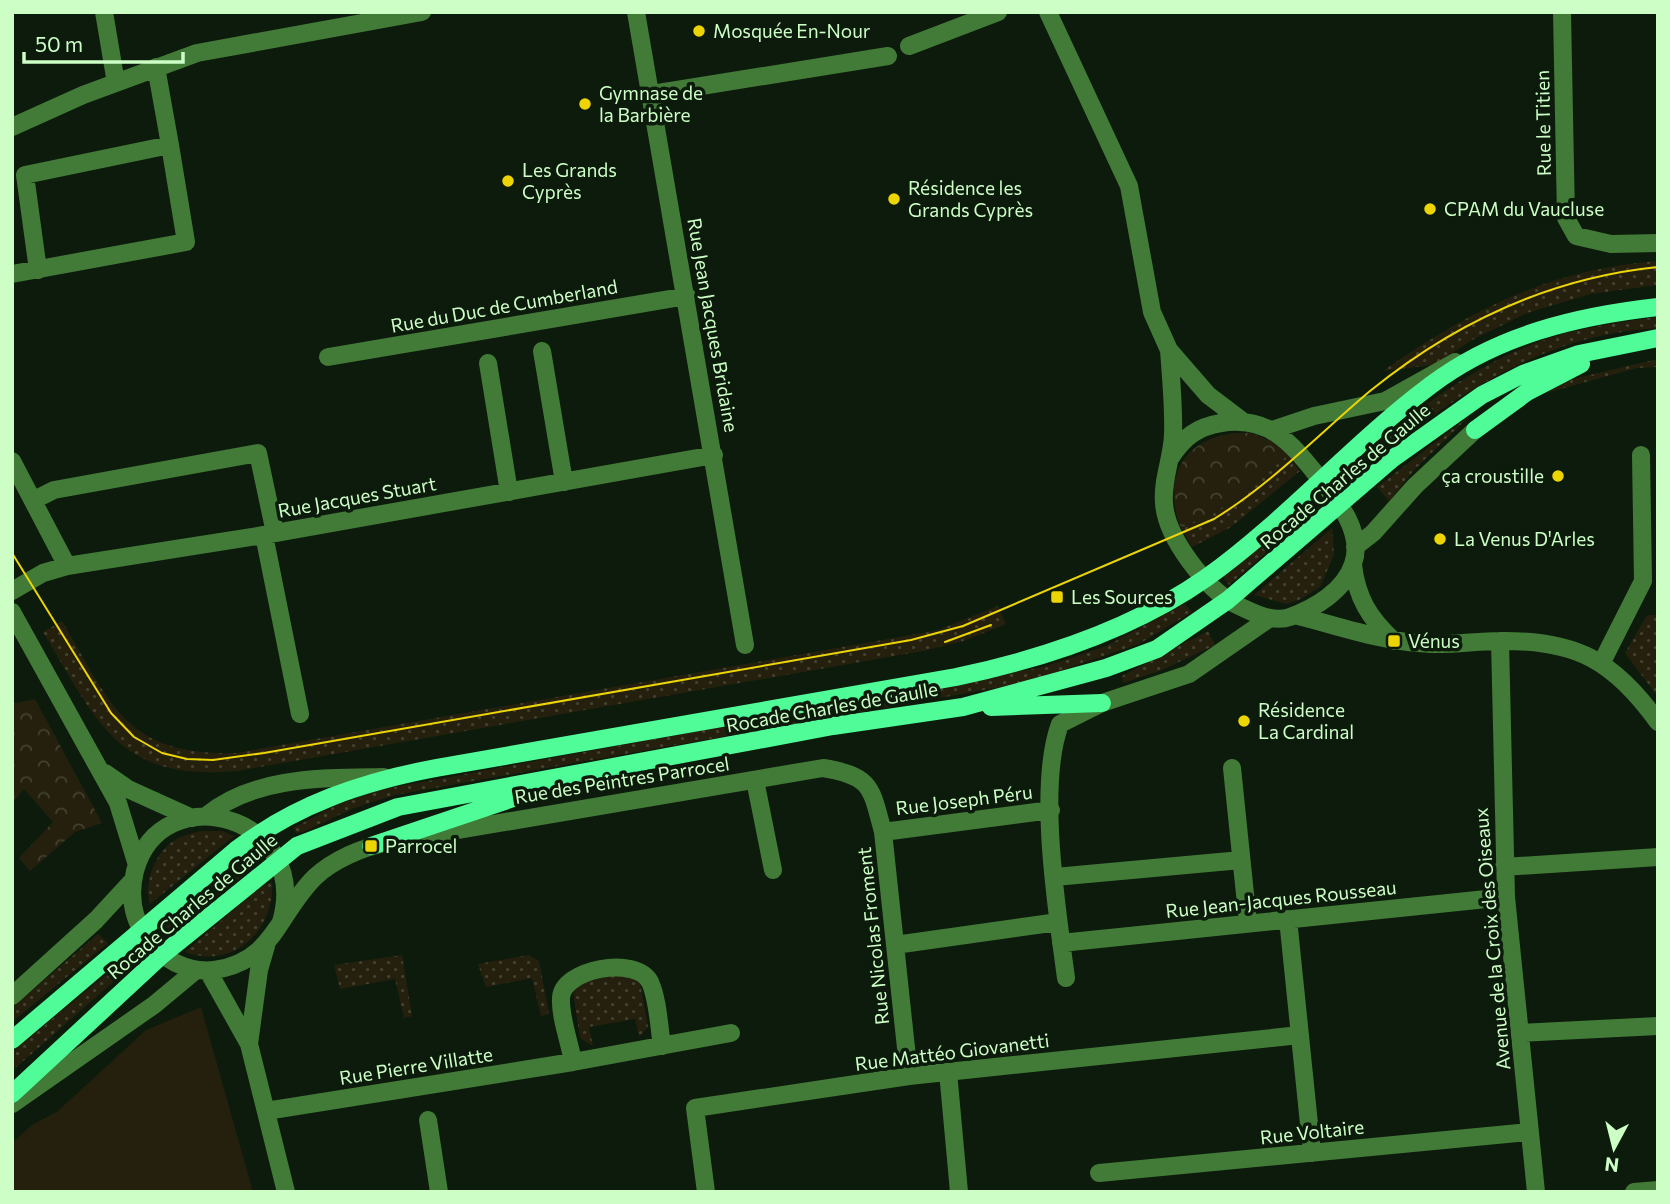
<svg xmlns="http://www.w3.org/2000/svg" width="1670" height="1204" font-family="Commissioner,sans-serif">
<defs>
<pattern id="grass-dots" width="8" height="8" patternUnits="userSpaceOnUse" patternTransform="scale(1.75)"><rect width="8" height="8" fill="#25200e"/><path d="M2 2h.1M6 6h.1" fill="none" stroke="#434130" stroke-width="1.8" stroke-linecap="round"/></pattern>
<pattern id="forest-crowns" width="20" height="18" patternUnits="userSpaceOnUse" patternTransform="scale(1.75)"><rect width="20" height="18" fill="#25200e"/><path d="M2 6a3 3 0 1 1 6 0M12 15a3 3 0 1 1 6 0" fill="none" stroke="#434130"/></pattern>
</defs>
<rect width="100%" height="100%" fill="#0c1b0b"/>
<path fill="url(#grass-dots)" d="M 1658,261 L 1658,285 L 1591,294 L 1527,313 L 1472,340 L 1434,365 L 1383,371 C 1470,310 1550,269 1658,261 Z
M 1658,317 L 1658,328 C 1538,335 1450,399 1360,471 L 1354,463 C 1415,410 1483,356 1563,334 C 1594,326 1626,321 1658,317 Z
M 1658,359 L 1658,367 L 1637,368 L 1546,393 L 1564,381 Z
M 1472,414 L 1415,469 L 1389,501 L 1377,487 Z
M 1288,455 L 1300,471 L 1231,527 L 1192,547 L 1181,528 L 1231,503 Z
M 1312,502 L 1319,507 L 1229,585 L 1223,577 Z
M 1332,528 L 1334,555 L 1320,587 L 1299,600 L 1286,604 L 1254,595 Z
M 1185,604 L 1192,612 L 1139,644 L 1024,683 L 395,795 L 354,808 L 303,832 L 296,833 L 293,828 L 339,804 L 379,790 L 1043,667 L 1106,646 Z
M 998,606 L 1006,624 L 963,641 L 923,651 L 237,771 C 117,782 97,721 43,632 L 62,621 C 112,705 125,756 236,753 L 911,635 L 938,630 Z
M 1647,615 L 1658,615 L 1658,697 L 1625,653 Z
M 1208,631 L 1215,645 L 1162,670 L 1123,683 L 1122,676 Z
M 199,831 L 222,831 L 234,836 L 150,904 C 143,882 157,849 177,839 C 183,835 192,834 199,831 Z
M 247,855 L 255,866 L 171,933 L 164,926 Z
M 272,882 C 275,930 234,970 185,952 L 263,885 Z
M 98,934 L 108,943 L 12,1022 L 12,1008 Z
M 402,955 L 412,1016 L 404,1018 L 395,979 L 340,989 L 334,965 Z
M 529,955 L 539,961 L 549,1014 L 541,1016 L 532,978 L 486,987 L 478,964 Z
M 122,962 L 128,969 L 12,1071 L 12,1052 Z
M 623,974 L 640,982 L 648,1027 L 639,1037 L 635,1019 L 589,1027 L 593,1046 L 580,1038 L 573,991 L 582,982 Z"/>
<path fill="url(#forest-crowns)" d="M 1251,433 L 1276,443 L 1288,455 L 1231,503 L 1181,528 C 1158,471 1192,430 1251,433 Z
M 35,699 L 102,823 L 75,832 L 30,871 L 19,858 L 53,822 L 24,789 L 12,803 L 12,704 Z"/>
<path fill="#25200e" d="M 201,1007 L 253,1192 L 12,1192 L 12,1143 L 32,1125 L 58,1111 L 146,1030 Z"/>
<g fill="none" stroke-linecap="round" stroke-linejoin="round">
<path stroke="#427a37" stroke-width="18" d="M 104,12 L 116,83
M 636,12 L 745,645
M 1048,12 L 1129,186 L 1152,312 L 1169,350 L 1208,395 L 1241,420
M 1562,12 L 1566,218 L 1576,236 L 1611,244 L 1658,243
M 909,46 L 998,12
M 652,94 L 888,56
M 12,127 L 83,95 L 197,53 L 422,12
M 38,270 L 25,175 L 170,145 L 156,67
M 12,274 L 186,242 L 170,145
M 1169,350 C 1171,378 1174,407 1173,435 C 1172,458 1162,480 1164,503 C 1166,537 1205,588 1235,604 C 1251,612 1272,623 1290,617 C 1315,608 1344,591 1353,564 C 1364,533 1338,501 1320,479 C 1292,444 1270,415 1221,423 C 1197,427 1184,437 1171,457
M 542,351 L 564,482
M 328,357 L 687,296
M 488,363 L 509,492
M 1272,430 L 1314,416 L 1385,401 L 1455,362
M 12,461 L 67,566
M 34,500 L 54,490 L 258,453 L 275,533
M 264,535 L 300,714
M 1355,547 L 1373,533 L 1415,486 L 1475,430
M 1353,565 C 1357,598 1369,618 1394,641
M 12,591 L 43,573 L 67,566 L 264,535 L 714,455
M 12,612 L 118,803 L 137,865
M 1295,615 C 1342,627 1382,642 1431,644 C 1454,645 1477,641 1500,641 C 1577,640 1614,661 1658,722
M 1500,641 L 1506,897 L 1536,1192
M 1602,662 L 1643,581 L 1641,455
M 1232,768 L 1248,923
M 105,773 L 128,789 L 192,818
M 755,780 L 773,870
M 206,816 C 254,776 325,778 384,777
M 883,832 L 1051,810
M 417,837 L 823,768 C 872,776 871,787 883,832 L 909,1076
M 1504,867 L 1658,857
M 1055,877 L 1241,860
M 1288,919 L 1312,1153
M 281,922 C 312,815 161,775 135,871 C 129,895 132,917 146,937 C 160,959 188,973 214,970 C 274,962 278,913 315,877 C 333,860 363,847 386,843
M 1061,943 L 1506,897
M 895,945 L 1058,922
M 208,971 L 249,1044 L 286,1192
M 1066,978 C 1057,910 1037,786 1060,724 L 1102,703 L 1189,674 L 1270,618
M 12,996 L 96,920 L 133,880
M 1520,1033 L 1658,1026
M 249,1044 L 259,970 L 266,946
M 573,1062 C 570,1043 560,1018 561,998 C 562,969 636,955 650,982 C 658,999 659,1027 662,1046
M 948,1072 L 959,1192
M 12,1104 L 154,1005 L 196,970
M 266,1111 L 573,1062 L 731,1033
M 428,1120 L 439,1192
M 1099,1173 L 1529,1132
M 706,1192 L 695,1108 L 909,1076 L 1300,1035
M 1634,1192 L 1658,1190"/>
<path stroke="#4ffc98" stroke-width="18" d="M 1475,430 L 1527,392 L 1581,364
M 991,707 L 1102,703
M 371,846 L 543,788
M 12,1040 L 236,850 C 297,804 362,782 436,768 L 956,677 C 1042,659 1133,629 1206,578 C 1286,521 1352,444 1431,385 C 1497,335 1577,316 1658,307
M 12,1094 L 162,955 L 297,846 L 398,807 L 833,726 L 963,707 L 1106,668 L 1157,649 L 1228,600 L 1392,459 L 1482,395 L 1523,374 L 1579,354 L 1658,338"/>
<path stroke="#edd404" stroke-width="2" d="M 12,553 L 111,713 L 134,737 L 162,753 L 187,759 L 213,760 L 264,753 L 911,640 L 963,626 L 1214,519 C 1271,484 1319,434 1370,391 C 1454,323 1550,278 1658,267
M 945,642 L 991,625"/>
</g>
<g fill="#edd404" stroke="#0c1b0b" stroke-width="2.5">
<circle cx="699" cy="31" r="7"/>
<circle cx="585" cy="104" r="7"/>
<circle cx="508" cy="181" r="7"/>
<circle cx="894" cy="199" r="7"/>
<circle cx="1430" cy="209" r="7"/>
<circle cx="1558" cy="476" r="7"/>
<circle cx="1440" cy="539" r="7"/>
<rect x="1050" y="590" width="14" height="14" rx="3.5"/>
<rect x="1387" y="634" width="14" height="14" rx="3.5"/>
<circle cx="1244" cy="721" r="7"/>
<rect x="364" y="839" width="14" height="14" rx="3.5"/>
</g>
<g text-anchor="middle" stroke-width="7" stroke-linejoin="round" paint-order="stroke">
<g font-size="19" fill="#ccfec6" stroke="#0c1b0b" text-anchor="start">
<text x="713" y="38">Mosquée En-Nour</text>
<text x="599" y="100">Gymnase de<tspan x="599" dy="22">la Barbière</tspan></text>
<text x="522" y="177">Les Grands<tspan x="522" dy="22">Cyprès</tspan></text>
<text x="908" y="195">Résidence les<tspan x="908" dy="22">Grands Cyprès</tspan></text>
<text x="1444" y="216">CPAM du Vaucluse</text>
<text x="1544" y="483" text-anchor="end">ça croustille</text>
<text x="1454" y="546">La Venus D'Arles</text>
<text x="1071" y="604">Les Sources</text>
<text x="1408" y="648">Vénus</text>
<text x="1258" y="717">Résidence<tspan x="1258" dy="22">La Cardinal</tspan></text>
<text x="385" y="853">Parrocel</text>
</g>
<g font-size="19" fill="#ccfec6" stroke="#0c1b0b">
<text transform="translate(1543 123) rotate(-91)" y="7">Rue le Titien</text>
<text transform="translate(504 306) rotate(-10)" y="7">Rue du Duc de Cumberland</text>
<text transform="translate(713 325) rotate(80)" y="7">Rue Jean Jacques Bridaine</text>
<text transform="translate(1345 476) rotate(-40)" y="7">Rocade Charles de Gaulle</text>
<text transform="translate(357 497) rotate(-10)" y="7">Rue Jacques Stuart</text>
<text transform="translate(832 707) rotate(-10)" y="7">Rocade Charles de Gaulle</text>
<text transform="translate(622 780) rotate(-9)" y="7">Rue des Peintres Parrocel</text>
<text transform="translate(964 800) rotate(-7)" y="7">Rue Joseph Péru</text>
<text transform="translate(1281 899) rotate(-6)" y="7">Rue Jean-Jacques Rousseau</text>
<text transform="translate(192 906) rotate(-40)" y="7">Rocade Charles de Gaulle</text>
<text transform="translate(873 936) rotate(-96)" y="7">Rue Nicolas Froment</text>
<text transform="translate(1492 939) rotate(-95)" y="7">Avenue de la Croix des Oiseaux</text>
<text transform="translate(952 1052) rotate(-7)" y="7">Rue Mattéo Giovanetti</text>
<text transform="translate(416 1066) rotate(-9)" y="7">Rue Pierre Villatte</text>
<text transform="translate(1312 1132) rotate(-6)" y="7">Rue Voltaire</text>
</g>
</g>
<rect width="1670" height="1204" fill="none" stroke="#ccfec6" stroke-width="28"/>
<g transform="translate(1614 1148) rotate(187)" stroke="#0c1b0b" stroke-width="5" paint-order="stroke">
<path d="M0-5L12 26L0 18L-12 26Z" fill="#ccfec6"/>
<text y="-10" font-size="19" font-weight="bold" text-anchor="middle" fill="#ccfec6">N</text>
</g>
<path d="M24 52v10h159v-10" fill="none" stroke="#ccfec6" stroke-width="3.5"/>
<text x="35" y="52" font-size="21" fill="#ccfec6" stroke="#0c1b0b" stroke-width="5" paint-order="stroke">50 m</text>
</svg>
